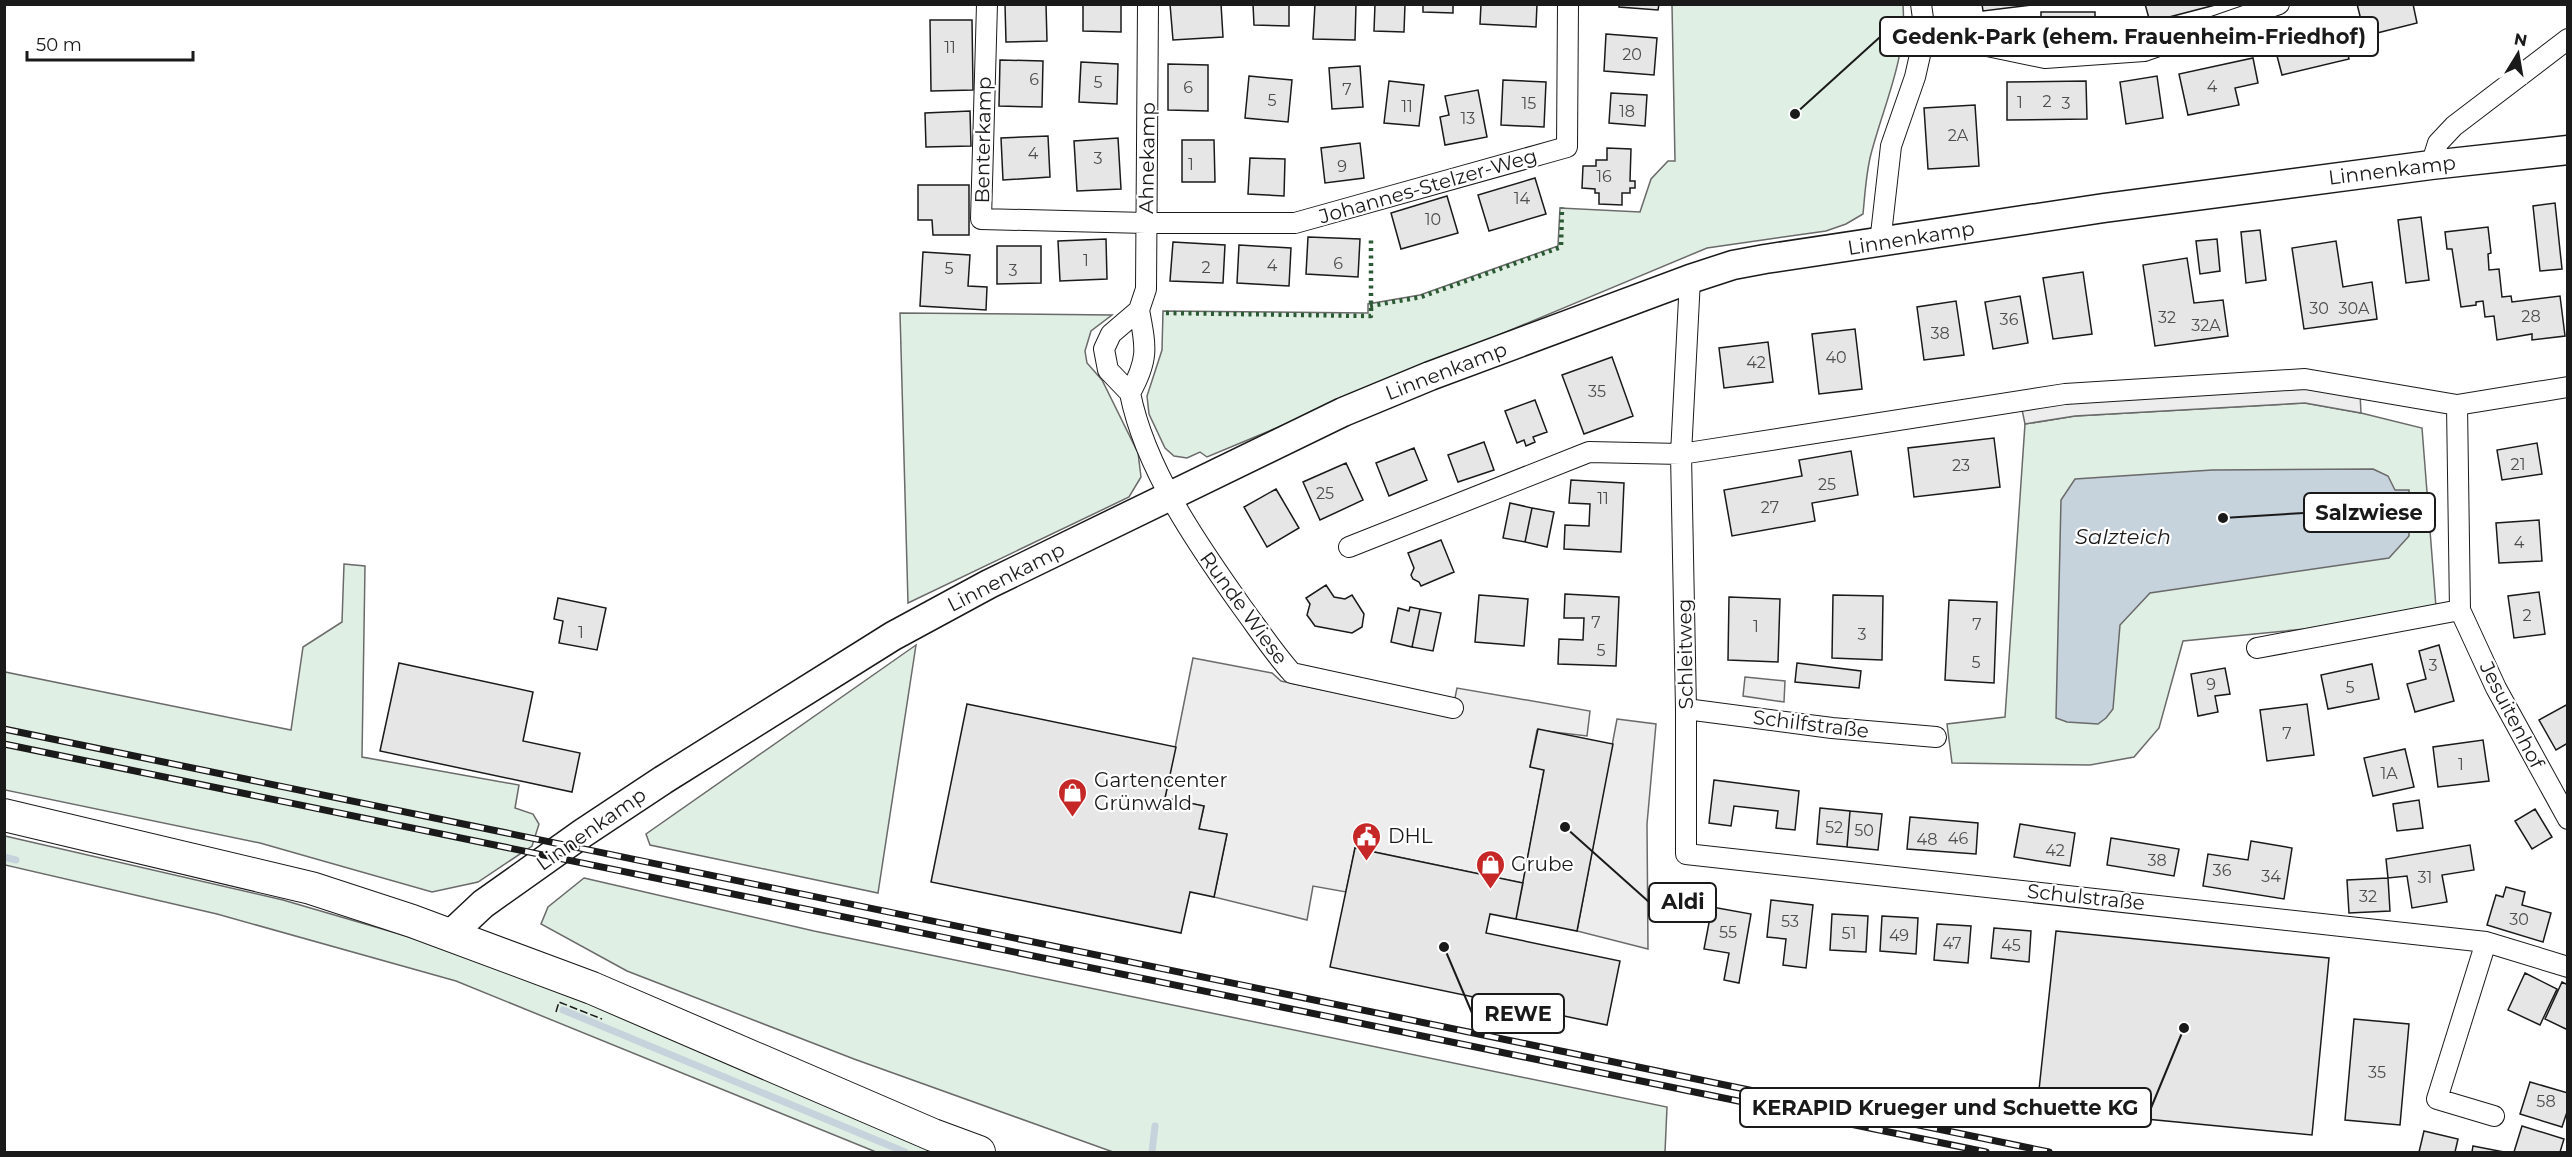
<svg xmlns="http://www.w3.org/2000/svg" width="2572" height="1157" font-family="Montserrat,sans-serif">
<rect width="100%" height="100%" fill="#fff"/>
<path fill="#e0efe3" stroke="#6a6a6a" stroke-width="1.5" d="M 1672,5 L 1903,5 C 1907,57 1884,104 1871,154 C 1866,173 1865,194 1863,214 L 1846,224 L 1826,231 L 1707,248 L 1207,457 L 1200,452 L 1187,458 L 1174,456 L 1165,448 L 1149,414 L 1147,396 L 1162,350 L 1163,311 L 1368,313 L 1368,304 L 1420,295 L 1558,246 L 1560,208 L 1640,212 L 1651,179 L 1668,161 L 1675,161 Z
M 900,313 L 1112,315 L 1091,331 L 1085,351 L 1087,363 L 1102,380 L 1138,453 L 1141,477 L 1129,497 L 908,603 Z
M 2305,403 L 2361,413 L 2422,428 L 2436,607 L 2305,629 L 2183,641 L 2159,728 L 2134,757 L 2090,765 L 1952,763 L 1947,724 L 2005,717 L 2025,424 L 2075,416 Z
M 344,564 L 365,566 L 362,757 L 519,785 L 515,808 L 533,814 L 539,824 L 532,846 L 478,882 L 432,892 L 260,843 L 5,790 L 5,672 L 291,730 L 303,647 L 342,622 Z
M 916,645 L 878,893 L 650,845 L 646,834 Z
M 5,836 L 283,900 L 461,952 L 679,1035 L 952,1152 L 876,1152 L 456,981 L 217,914 L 5,865 Z
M 584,878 L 814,931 L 1667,1107 L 1665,1152 L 1113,1152 L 854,1059 L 627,971 L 541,924 L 548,907 Z"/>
<path fill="#ededed" stroke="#6a6a6a" stroke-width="1.5" d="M 2305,383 L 2360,393 L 2361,413 L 2305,403 L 2075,416 L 2025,424 L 2021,405 Z
M 1193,658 L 1272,673 L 1281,681 L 1451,717 L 1457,688 L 1590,711 L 1587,736 L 1537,730 L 1530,767 L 1544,770 L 1523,883 L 1355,848 L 1346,892 L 1313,886 L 1307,920 L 1214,897 L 1227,834 L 1199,829 L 1204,806 L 1165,798 Z
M 1745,677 L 1785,681 L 1784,702 L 1743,696 Z
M 1617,719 L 1656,724 L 1647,824 L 1648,949 L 1577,931 Z"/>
<path fill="#c6d2dc" stroke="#6a6a6a" stroke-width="1.5" d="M 2373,469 L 2388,476 L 2395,490 L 2409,490 L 2409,536 L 2389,558 L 2150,593 L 2120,625 L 2113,709 L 2106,718 L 2098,724 L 2067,722 L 2056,718 L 2061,500 L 2075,479 L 2212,470 Z"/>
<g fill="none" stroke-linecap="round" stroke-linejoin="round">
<path stroke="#c6d2dc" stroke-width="7" d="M 4,857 L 16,860
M 563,1010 L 905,1152
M 1152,1152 L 1155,1126"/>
</g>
<path fill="#e6e6e6" stroke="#1a1a1a" stroke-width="1.5" d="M 1005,4 L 1046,4 L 1047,41 L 1006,42 Z
M 1083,4 L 1121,4 L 1121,32 L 1083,31 Z
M 1170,4 L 1221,4 L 1223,37 L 1173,40 Z
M 1253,4 L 1289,4 L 1289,26 L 1254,25 Z
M 1315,4 L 1356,4 L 1355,40 L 1313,39 Z
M 1375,4 L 1405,4 L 1404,32 L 1374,31 Z
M 1423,4 L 1453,4 L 1453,13 L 1423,12 Z
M 1481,4 L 1537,4 L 1536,27 L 1480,24 Z
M 1619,4 L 1659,4 L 1658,10 L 1619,7 Z
M 1982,4 L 2031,4 L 2031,5 L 1983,11 Z
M 2145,4 L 2219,4 L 2150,22 Z
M 2357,4 L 2413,4 L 2417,23 L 2365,36 Z
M 2041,12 L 2095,12 L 2095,30 L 2041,30 Z
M 930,20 L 972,20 L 973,90 L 931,91 Z
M 1606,34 L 1657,38 L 1654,75 L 1604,71 Z
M 2344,35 L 2349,59 L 2282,75 L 2276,52 Z
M 2253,58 L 2258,83 L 2235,88 L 2239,105 L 2188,115 L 2179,74 Z
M 1000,60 L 1043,61 L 1042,107 L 999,106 Z
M 1081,62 L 1118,64 L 1117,104 L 1079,102 Z
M 1168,64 L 1208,65 L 1208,111 L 1168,110 Z
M 1360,66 L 1363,107 L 1332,109 L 1329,68 Z
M 1249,76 L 1292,80 L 1288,122 L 1245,118 Z
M 2157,76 L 2163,118 L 2126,124 L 2120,82 Z
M 1503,80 L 1546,82 L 1544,127 L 1501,125 Z
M 1389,81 L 1424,85 L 1419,126 L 1384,123 Z
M 2086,81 L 2087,119 L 2007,120 L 2007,82 Z
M 1478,90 L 1487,137 L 1445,145 L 1440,117 L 1449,115 L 1445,96 Z
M 1611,93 L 1647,95 L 1645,126 L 1609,123 Z
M 1975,105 L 1979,166 L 1928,169 L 1924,108 Z
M 970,111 L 971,146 L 926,147 L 925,113 Z
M 1048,136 L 1050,177 L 1003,180 L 1001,138 Z
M 1118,138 L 1121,189 L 1077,191 L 1074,141 Z
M 1182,140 L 1214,140 L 1215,182 L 1182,182 Z
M 1360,143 L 1364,178 L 1325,183 L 1321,148 Z
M 1607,148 L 1631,149 L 1630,181 L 1635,181 L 1635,188 L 1630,188 L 1630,193 L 1622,193 L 1622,205 L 1599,204 L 1599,193 L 1595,193 L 1595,189 L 1582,188 L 1583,166 L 1596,166 L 1596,160 L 1607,160 Z
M 1250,158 L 1285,159 L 1284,196 L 1248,194 Z
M 1535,178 L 1546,214 L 1489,231 L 1478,195 Z
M 918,185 L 969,185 L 969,235 L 933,235 L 932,220 L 918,220 Z
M 1447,196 L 1458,233 L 1401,249 L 1391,213 Z
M 2555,203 L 2562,269 L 2540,271 L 2533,206 Z
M 2421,217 L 2429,280 L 2406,283 L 2398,220 Z
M 2488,227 L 2491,253 L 2488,254 L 2489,270 L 2499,269 L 2502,297 L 2511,296 L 2512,302 L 2560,296 L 2565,336 L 2532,340 L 2532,334 L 2497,340 L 2494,316 L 2485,317 L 2483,301 L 2476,302 L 2476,305 L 2461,307 L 2452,249 L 2447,249 L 2445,232 Z
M 2260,230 L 2266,280 L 2246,283 L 2241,232 Z
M 1308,237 L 1360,239 L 1358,277 L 1306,274 Z
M 1106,239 L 1107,279 L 1060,281 L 1058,241 Z
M 2217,239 L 2220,271 L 2200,274 L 2196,241 Z
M 2336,241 L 2343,287 L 2372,282 L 2377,319 L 2304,329 L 2292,248 Z
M 1173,242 L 1225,245 L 1223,283 L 1170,281 Z
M 1239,245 L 1291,248 L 1289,286 L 1237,283 Z
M 997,246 L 1041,246 L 1041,283 L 997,284 Z
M 923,252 L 970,255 L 968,286 L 987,287 L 986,310 L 920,306 Z
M 2187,258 L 2194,303 L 2223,300 L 2228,336 L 2155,346 L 2143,265 Z
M 2083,272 L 2092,334 L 2053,339 L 2043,278 Z
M 2020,296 L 2028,343 L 1993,349 L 1985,302 Z
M 1956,301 L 1964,355 L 1924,360 L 1917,307 Z
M 1855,329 L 1862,389 L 1819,394 L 1812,334 Z
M 1768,342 L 1773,382 L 1724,388 L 1719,348 Z
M 1612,357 L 1633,416 L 1584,434 L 1562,375 Z
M 1535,400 L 1547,432 L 1533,437 L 1535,442 L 1526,446 L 1524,440 L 1517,443 L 1505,411 Z
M 1994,438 L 2000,487 L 1914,497 L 1908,448 Z
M 1484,442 L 1494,470 L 1458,482 L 1448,455 Z
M 2537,443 L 2542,474 L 2502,480 L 2497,450 Z
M 1414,448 L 1427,480 L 1389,496 L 1376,463 Z
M 1851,451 L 1858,495 L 1812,503 L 1815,521 L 1732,536 L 1724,490 L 1802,476 L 1799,460 Z
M 1346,463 L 1363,500 L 1320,520 L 1303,482 Z
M 1571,480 L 1624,483 L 1621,552 L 1564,549 L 1565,525 L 1589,526 L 1590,504 L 1569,503 Z
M 1276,489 L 1299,528 L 1267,547 L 1244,507 Z
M 1510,503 L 1532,508 L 1525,542 L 1503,538 Z
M 1532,508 L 1554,512 L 1547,547 L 1525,542 Z
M 2539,520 L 2542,561 L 2499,563 L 2496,523 Z
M 1441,540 L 1454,572 L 1421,586 L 1419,582 L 1413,579 L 1411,575 L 1414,568 L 1408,553 Z
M 1326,585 L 1334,597 L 1345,599 L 1352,595 L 1364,614 L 1362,627 L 1352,633 L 1315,626 L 1307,615 L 1310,604 L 1306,598 Z
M 2539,592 L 2545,634 L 2514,638 L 2508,596 Z
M 1565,594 L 1619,597 L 1616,666 L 1558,664 L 1559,639 L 1583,640 L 1584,618 L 1564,618 Z
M 1479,595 L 1528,599 L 1524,646 L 1475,642 Z
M 1833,595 L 1883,596 L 1882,660 L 1832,658 Z
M 1729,597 L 1780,599 L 1778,662 L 1728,660 Z
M 558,598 L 606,608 L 597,650 L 559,643 L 563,621 L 554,619 Z
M 1949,600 L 1997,602 L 1994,683 L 1945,680 Z
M 1410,607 L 1420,609 L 1412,647 L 1391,642 L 1398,608 L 1409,611 Z
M 1420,609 L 1441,613 L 1433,651 L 1412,647 Z
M 2439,645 L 2454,701 L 2415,712 L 2407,684 L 2426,679 L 2419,651 Z
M 399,663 L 533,692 L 523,741 L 580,753 L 572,792 L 380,751 Z
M 1797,663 L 1861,671 L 1859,688 L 1795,682 Z
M 2372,664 L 2379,699 L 2328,709 L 2321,675 Z
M 2225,668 L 2230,694 L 2215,696 L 2218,712 L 2198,716 L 2191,674 Z
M 967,704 L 1176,747 L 1165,798 L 1204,806 L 1199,829 L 1227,834 L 1214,897 L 1190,892 L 1181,933 L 931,882 Z
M 2307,704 L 2314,755 L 2267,761 L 2260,710 Z
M 2568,704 L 2568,743 L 2556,750 L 2539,720 Z
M 1538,729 L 1613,744 L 1577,931 L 1516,919 L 1544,770 L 1530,767 Z
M 2483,740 L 2489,781 L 2438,787 L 2433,747 Z
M 2405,749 L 2414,787 L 2373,796 L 2364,758 Z
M 1714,780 L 1799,791 L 1795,830 L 1776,828 L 1778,811 L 1734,806 L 1731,826 L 1709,823 Z
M 2419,800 L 2423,828 L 2397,831 L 2393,804 Z
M 1820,808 L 1850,811 L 1847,847 L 1817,844 Z
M 2535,809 L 2552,837 L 2532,849 L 2515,821 Z
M 1850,811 L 1882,814 L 1878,850 L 1847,847 Z
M 1910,817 L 1978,823 L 1976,854 L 1907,849 Z
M 2020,824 L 2075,833 L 2070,866 L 2014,857 Z
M 2111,838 L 2179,849 L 2174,876 L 2107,865 Z
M 2251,841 L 2292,848 L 2284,899 L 2203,886 L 2208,854 L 2248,860 Z
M 2470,845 L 2474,870 L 2442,875 L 2447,902 L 2412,908 L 2407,876 L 2388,878 L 2386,859 Z
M 1355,848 L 1523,883 L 1516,919 L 1490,914 L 1486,933 L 1620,961 L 1607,1025 L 1330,967 Z
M 2388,878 L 2390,911 L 2349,913 L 2347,880 Z
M 2506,887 L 2525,892 L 2522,905 L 2551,913 L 2543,942 L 2487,925 L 2496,895 L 2503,897 Z
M 1771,900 L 1813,905 L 1806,968 L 1783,965 L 1786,939 L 1767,937 Z
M 1712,907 L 1751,914 L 1739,983 L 1724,980 L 1729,953 L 1704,949 Z
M 1832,914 L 1868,916 L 1866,952 L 1830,950 Z
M 1882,916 L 1918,918 L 1916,954 L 1880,951 Z
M 1937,924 L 1971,926 L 1968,963 L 1934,960 Z
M 1994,928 L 2031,931 L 2029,962 L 1991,958 Z
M 2056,931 L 2329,958 L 2312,1135 L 2115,1116 L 2116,1105 L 2038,1099 Z
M 2525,973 L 2557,989 L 2540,1025 L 2508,1010 Z
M 2562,982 L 2568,985 L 2568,1030 L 2545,1019 Z
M 2354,1019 L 2409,1024 L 2400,1125 L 2345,1120 Z
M 2530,1082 L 2568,1093 L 2568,1109 L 2562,1127 L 2520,1114 Z
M 2522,1126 L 2564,1139 L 2560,1152 L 2514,1152 Z
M 2424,1131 L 2458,1139 L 2455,1152 L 2419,1152 Z
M 2473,1146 L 2504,1152 L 2472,1152 Z"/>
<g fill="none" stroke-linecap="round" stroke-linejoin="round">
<defs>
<path id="street" d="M 987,4 L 981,219 L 1146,223 L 1295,223 L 1567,147 L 1568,4
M 1925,33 L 2045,58 L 2144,51 L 2279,4
M 2431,165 L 2438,143 L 2454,126 L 2568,39
M 1880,243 L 1891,146 L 1915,77 L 1925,33 L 1921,4
M 1690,279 L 1681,454 L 1686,709 L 1686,854 L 2486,942 L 2568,967
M 1139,310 L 1146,289 L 1148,4
M 1139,310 C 1146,347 1149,359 1130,393 L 1108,370 L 1104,349 L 1111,334 Z
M 1130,393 C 1145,469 1198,545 1242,607 C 1259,630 1274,653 1292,673 L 1453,708
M 2457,405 L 2460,610 L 2496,688 L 2568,819
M 1349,547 L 1589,452 L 1681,454 L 2065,394 L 2305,379 L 2457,405 L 2568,387
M 2257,648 L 2460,610
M 1686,709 L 1832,728 L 1936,737
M 2486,942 L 2437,1099 L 2494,1116"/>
<path id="secondary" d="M 450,935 L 483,904 L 583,833 L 663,780 L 893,636 L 989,584 L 1343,412 L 1430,376 L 1690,279 L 1733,265 L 1765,259 L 2104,208 L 2431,165 L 2568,150"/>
<path id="primary" d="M 4,815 L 311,888 L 412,921 L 592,988 L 933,1135 L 979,1152"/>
</defs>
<use href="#street" stroke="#1a1a1a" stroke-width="22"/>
<use href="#secondary" stroke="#1a1a1a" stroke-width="31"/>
<use href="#primary" stroke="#1a1a1a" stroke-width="34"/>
<use href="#street" stroke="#fff" stroke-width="20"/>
<use href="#secondary" stroke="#fff" stroke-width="28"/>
<use href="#primary" stroke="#fff" stroke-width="32"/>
<defs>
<path id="rail" d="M 4,729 L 2049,1152
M 4,744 L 1986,1152"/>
</defs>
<use href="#rail" stroke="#1a1a1a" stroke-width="7"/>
<use href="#rail" stroke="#fff" stroke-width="4.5" stroke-dasharray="14" stroke-linecap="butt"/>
<path stroke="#2b5a34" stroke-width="4.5" stroke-dasharray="3 4.5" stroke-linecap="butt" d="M 1370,306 L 1421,297 L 1561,247 L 1562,207
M 1166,313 L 1371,316 L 1371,236"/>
<path stroke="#1a1a1a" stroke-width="1.5" stroke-dasharray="8 3" stroke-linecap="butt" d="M 556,1012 L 559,1002 L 602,1019"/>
</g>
<defs>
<symbol id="shop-pin" viewBox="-11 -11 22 30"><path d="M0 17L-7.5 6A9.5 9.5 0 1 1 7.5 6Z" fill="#c62828" stroke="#fff"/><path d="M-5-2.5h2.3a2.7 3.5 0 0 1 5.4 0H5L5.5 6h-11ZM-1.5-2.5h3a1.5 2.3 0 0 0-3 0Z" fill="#fff"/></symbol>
<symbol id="civic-pin" viewBox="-11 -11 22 30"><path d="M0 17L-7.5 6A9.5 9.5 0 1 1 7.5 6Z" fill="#c62828" stroke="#fff"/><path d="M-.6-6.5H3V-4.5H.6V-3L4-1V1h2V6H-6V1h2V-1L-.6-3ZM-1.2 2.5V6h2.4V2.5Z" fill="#fff"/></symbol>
</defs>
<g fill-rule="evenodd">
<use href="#shop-pin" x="1056" y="776" width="33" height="45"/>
<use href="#civic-pin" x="1350" y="820" width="33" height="45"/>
<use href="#shop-pin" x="1474" y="848" width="33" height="45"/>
</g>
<g text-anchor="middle" stroke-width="4.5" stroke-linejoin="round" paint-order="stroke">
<g font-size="16" fill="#4d4d4d">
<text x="950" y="53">11</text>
<text x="1632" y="60">20</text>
<text x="1034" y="85">6</text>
<text x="1098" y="88">5</text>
<text x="2212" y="92">4</text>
<text x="1188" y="93">6</text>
<text x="1347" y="95">7</text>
<text x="1272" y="106">5</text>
<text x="2047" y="107">2</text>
<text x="2020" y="108">1</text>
<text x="1529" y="109">15</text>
<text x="2066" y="109">3</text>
<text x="1407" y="112">11</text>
<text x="1627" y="117">18</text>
<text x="1468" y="124">13</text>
<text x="1958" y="141">2A</text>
<text x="1033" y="159">4</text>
<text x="1098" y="164">3</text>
<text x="1191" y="170">1</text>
<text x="1342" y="172">9</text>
<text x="1604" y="182">16</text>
<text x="1522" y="204">14</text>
<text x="1433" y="225">10</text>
<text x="1086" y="266">1</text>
<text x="1338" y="269">6</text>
<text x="1272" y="271">4</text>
<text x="1206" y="273">2</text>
<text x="949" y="274">5</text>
<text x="1013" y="276">3</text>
<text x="2319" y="314">30</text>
<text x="2354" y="314">30A</text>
<text x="2531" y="322">28</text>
<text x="2167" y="323">32</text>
<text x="2009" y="325">36</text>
<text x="2206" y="331">32A</text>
<text x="1940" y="339">38</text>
<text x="1836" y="363">40</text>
<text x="1756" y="368">42</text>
<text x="1597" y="397">35</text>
<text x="2518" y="470">21</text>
<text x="1961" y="471">23</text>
<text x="1827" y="490">25</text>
<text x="1325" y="499">25</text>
<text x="1603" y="504">11</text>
<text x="1770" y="513">27</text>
<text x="2519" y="548">4</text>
<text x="2527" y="621">2</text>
<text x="1596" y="628">7</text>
<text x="1977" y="630">7</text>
<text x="1756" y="632">1</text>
<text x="581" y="638">1</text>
<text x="1862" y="640">3</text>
<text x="1601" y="656">5</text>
<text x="1976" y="668">5</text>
<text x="2433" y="671">3</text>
<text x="2211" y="690">9</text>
<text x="2350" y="693">5</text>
<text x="2287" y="739">7</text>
<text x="2461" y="770">1</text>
<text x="2389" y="779">1A</text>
<text x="1834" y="833">52</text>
<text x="1864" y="836">50</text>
<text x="1958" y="844">46</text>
<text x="1927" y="845">48</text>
<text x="2055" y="856">42</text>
<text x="2157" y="866">38</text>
<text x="2222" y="876">36</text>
<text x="2271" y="882">34</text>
<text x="2425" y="883">31</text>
<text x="2368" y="902">32</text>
<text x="2519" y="925">30</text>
<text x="1790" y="927">53</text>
<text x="1728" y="938">55</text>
<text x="1849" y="939">51</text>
<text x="1899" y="941">49</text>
<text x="1952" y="949">47</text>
<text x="2011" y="951">45</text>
<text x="2377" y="1078">35</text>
<text x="2546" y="1107">58</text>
</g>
<g font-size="20" fill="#1a1a1a" stroke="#fff">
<text transform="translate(983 140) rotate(-89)" y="7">Benterkamp</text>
<text transform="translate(1147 158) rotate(-89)" y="7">Ahnekamp</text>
<text transform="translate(2392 170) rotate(-7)" y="7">Linnenkamp</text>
<text transform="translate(1428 186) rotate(-16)" y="7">Johannes-Stelzer-Weg</text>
<text transform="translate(1911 238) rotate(-9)" y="7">Linnenkamp</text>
<text transform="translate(1446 371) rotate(-21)" y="7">Linnenkamp</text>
<text transform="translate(1006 577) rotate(-27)" y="7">Linnenkamp</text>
<text transform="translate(1244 608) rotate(54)" y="7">Runde Wiese</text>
<text transform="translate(1685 654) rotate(-91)" y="7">Schleitweg</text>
<text transform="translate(2512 715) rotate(63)" y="7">Jesuitenhof</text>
<text transform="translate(1811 724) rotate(7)" y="7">Schilfstraße</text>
<text transform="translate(591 829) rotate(-35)" y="7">Linnenkamp</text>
<text transform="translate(2086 897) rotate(6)" y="7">Schulstraße</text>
</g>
<g font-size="20" fill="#1a1a1a" stroke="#fff" text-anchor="start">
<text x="1094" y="787">Gartencenter<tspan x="1094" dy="23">Grünwald</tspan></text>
<text x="1388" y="843">DHL</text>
<text x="1511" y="871">Grube</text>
</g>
<g font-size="21" font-style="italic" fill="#1a1a1a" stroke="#fff">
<text x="2123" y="544">Salzteich</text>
</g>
</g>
<path fill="none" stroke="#1a1a1a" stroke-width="2" d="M1795 114L1880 37M2223 518L2304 513M1565 827L1649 902M1444 947L1472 1013M2184 1028L2151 1108"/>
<g fill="#1a1a1a" stroke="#fff" stroke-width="2">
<circle cx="1795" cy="114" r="6"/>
<circle cx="2223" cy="518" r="6"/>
<circle cx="1565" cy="827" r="6"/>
<circle cx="1444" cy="947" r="6"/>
<circle cx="2184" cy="1028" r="6"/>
</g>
<g fill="#fff" stroke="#1a1a1a" stroke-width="2">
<rect x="1880" y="17" width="498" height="39" rx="6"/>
<rect x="2304" y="493" width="131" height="39" rx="6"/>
<rect x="1649" y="883" width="67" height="39" rx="6"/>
<rect x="1472" y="994" width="92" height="39" rx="6"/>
<rect x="1740" y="1088" width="411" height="39" rx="6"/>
</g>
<g font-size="21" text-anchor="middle" font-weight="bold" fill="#1a1a1a">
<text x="2129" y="44">Gedenk-Park (ehem. Frauenheim-Friedhof)</text>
<text x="2369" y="520">Salzwiese</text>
<text x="1683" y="909">Aldi</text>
<text x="1518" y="1021">REWE</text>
<text x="1945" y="1115">KERAPID Krueger und Schuette KG</text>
</g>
<rect width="2572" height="1157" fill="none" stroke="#1a1a1a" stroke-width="12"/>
<g transform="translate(2518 54) rotate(11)" stroke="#ffffff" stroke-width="4.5" paint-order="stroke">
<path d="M0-4.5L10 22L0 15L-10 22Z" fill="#1a1a1a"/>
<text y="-9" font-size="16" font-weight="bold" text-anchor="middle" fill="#1a1a1a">N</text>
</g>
<path d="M27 51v9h166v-9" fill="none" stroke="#1a1a1a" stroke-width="3"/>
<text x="36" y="51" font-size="18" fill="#1a1a1a" stroke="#ffffff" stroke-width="4.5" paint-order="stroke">50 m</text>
</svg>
